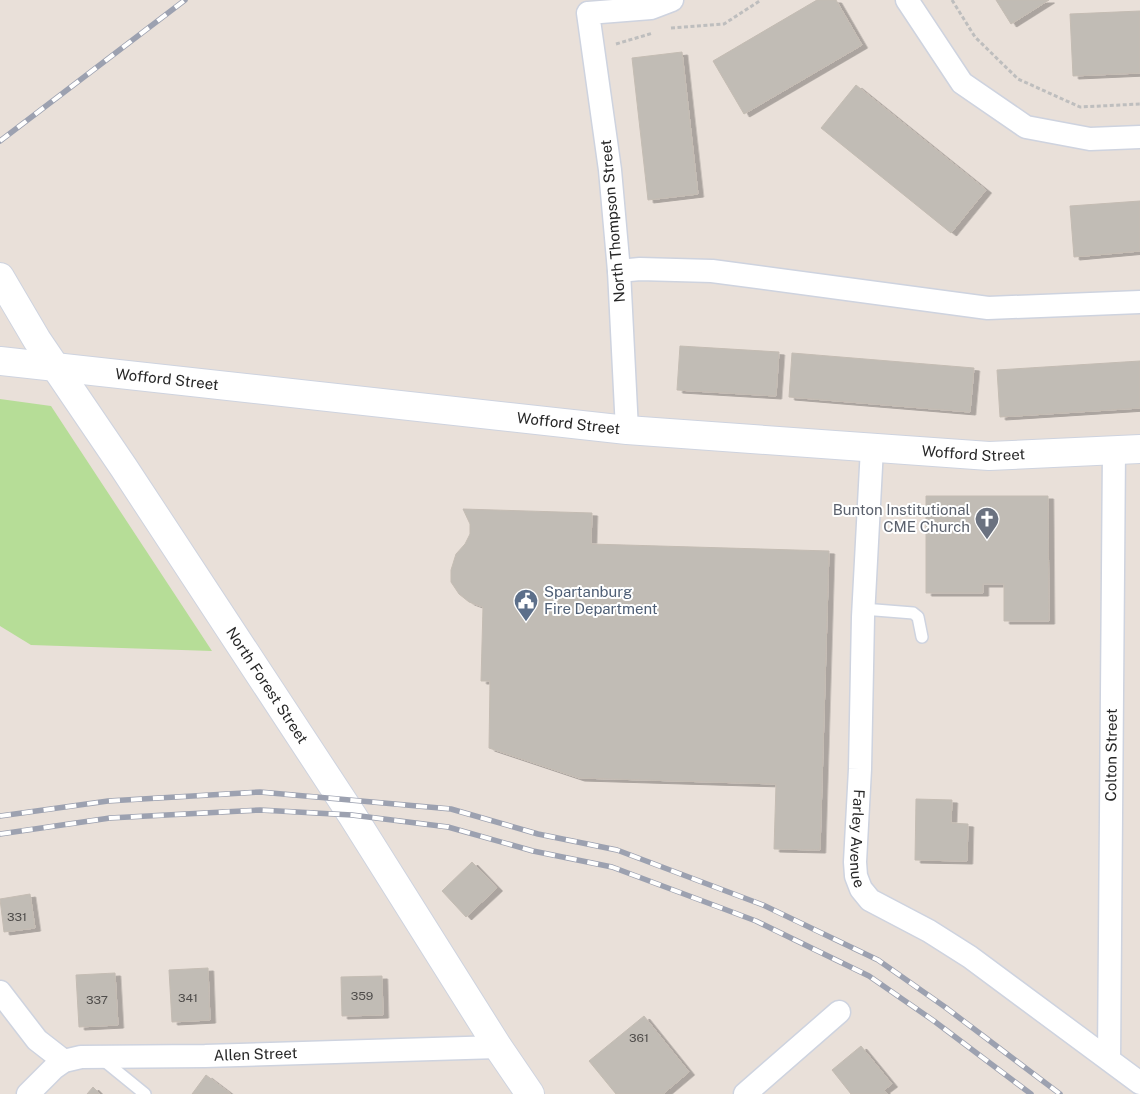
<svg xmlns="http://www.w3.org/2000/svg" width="1140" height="1094" font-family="'Public Sans',sans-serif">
<defs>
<filter id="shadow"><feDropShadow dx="5.5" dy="3" stdDeviation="0" flood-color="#0004"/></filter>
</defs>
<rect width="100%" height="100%" fill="#e9e0d9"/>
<path fill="#b6dd97" d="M 0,399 L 51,406 L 212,651 L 31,645 L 0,626 Z"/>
<path fill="#c1bcb5" stroke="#c4bcb3" filter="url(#shadow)" d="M 817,0 L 836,0 L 862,45 L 744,114 L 713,61 Z
M 996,0 L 1049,0 L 1011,24 Z
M 1140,11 L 1140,73 L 1073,76 L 1070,14 Z
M 682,52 L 698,194 L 648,200 L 632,58 Z
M 856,85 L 986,190 L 951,233 L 821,128 Z
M 1140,201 L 1140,251 L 1074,257 L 1070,206 Z
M 680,346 L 779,352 L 776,396 L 677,390 Z
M 792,353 L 974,368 L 970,412 L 789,397 Z
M 1140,361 L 1140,408 L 1000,417 L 997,370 Z
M 926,496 L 1048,496 L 1049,621 L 1004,621 L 1004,584 L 983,584 L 983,593 L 926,593 Z
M 463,509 L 592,513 L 591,544 L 829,551 L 820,850 L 774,849 L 776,784 L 579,778 L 489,748 L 490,681 L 481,681 L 483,607 L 469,602 L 459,594 L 451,582 L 451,570 L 456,554 L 465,544 L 470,534 L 470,524 Z
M 916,799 L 952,800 L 951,823 L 968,824 L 967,861 L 915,860 Z
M 472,862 L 497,888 L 466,917 L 442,891 Z
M 30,894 L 35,928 L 4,932 L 0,899 Z
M 208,968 L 210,1020 L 172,1022 L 169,970 Z
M 115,973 L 118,1025 L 79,1027 L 76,975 Z
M 382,976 L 383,1015 L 342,1016 L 341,977 Z
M 644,1016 L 689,1072 L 663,1094 L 616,1094 L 589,1061 Z
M 861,1046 L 892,1084 L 884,1090 L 888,1094 L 851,1094 L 832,1070 Z
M 206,1075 L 231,1094 L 192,1094 Z
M 93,1087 L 100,1094 L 87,1094 Z"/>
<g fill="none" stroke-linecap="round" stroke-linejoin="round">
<defs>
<path id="lane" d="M 863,609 L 913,613 L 918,617 L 922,637
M 102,1059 L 145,1094"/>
<g id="street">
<path d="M 907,0 L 962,83 L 1026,127 L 1090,139 L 1140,137"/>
<path d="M 619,271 L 640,269 L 712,271 L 988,308 L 1140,302"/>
<path d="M 627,430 L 619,271 L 610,170 L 588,13 L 651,8 L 672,0"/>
<path id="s1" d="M 872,448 L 863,617 L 860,769 L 855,862 L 856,876 L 861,889 L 870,900 L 929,931 L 970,957 L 1140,1083"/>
<path d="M 0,992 L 37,1040 L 64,1061"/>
<path id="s2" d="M 1109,1059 L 1114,450"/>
<path id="s3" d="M 28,1094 L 54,1068 L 64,1061 L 81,1057 L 205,1056 L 498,1047"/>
<path d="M 745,1094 L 839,1012"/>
</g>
<g id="secondary">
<path id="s4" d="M 0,277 L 37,340 L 124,468 L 352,815 L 498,1047 L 530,1094"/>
<path id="s5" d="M 0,361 L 627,430 L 989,456 L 1140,449"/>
</g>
</defs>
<use href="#lane" stroke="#ced3df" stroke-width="14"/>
<use href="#street" stroke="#ced3df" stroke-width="25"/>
<use href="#secondary" stroke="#ced3df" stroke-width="30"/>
<path stroke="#bebebe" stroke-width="3" stroke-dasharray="4 2.5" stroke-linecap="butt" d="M 952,0 L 975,37 L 1018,79 L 1080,107 L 1140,104
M 671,28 L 724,24 L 761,0
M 616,44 L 653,33"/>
<use href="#lane" stroke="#fff" stroke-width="11"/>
<use href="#street" stroke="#fff" stroke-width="22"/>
<use href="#secondary" stroke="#fff" stroke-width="28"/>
<defs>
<path id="rail" d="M 0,141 L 185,0
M 0,816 L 108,801 L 260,792 L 451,809 L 538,834 L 617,850 L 763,905 L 878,960 L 945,1007 L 1060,1094
M 0,834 L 110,818 L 260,810 L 352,815 L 448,827 L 533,851 L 612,867 L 756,921 L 869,976 L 934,1021 L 1031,1094"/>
</defs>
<use href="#rail" stroke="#9ca1b0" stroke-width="5.5"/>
<use href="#rail" stroke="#fff" stroke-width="4" stroke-dasharray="11" stroke-linecap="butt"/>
</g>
<defs>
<symbol id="church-pin" viewBox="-11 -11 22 30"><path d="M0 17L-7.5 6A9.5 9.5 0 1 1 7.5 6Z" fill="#6b7280" stroke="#fff"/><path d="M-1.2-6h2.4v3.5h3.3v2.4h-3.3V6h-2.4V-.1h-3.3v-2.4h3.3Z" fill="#fff"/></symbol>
<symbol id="civic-pin" viewBox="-11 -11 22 30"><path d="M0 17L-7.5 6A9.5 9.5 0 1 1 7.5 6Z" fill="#5c6f8a" stroke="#fff"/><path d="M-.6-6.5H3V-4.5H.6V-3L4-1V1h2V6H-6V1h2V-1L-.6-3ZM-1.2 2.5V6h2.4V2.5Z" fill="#fff"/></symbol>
</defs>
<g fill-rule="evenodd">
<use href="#church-pin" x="973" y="505" width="28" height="38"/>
<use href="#civic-pin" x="512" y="587" width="28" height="38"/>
</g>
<g text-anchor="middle" stroke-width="4" stroke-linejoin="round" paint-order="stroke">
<g font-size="12" fill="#4e4c4a">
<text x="17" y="921">331</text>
<text x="362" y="1000">359</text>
<text x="188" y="1002">341</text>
<text x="97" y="1004">337</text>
<text x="639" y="1042">361</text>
</g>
<g font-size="15" fill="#272727" stroke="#fff">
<text transform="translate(613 221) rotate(-95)" y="5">North Thompson Street</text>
<text dy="5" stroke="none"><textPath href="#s5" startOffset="168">Wofford Street</textPath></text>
<text dy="5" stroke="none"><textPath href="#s5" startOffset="572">Wofford Street</textPath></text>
<text dy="5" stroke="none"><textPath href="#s5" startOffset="978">Wofford Street</textPath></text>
<text dy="5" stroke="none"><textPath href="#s4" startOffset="488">North Forest Street</textPath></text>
<text dy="5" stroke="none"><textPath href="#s2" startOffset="304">Colton Street</textPath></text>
<text dy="5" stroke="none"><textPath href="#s1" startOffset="391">Farley Avenue</textPath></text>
<text dy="5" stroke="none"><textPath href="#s3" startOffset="241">Allen Street</textPath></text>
</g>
<g font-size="15" fill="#5b616d" stroke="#fff" text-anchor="end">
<text x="970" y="515">Bunton Institutional<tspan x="970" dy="17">CME Church</tspan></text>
</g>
<g font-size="15" fill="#4e5e75" stroke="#fff" text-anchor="start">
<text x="544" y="597">Spartanburg<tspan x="544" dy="17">Fire Department</tspan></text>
</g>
</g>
</svg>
